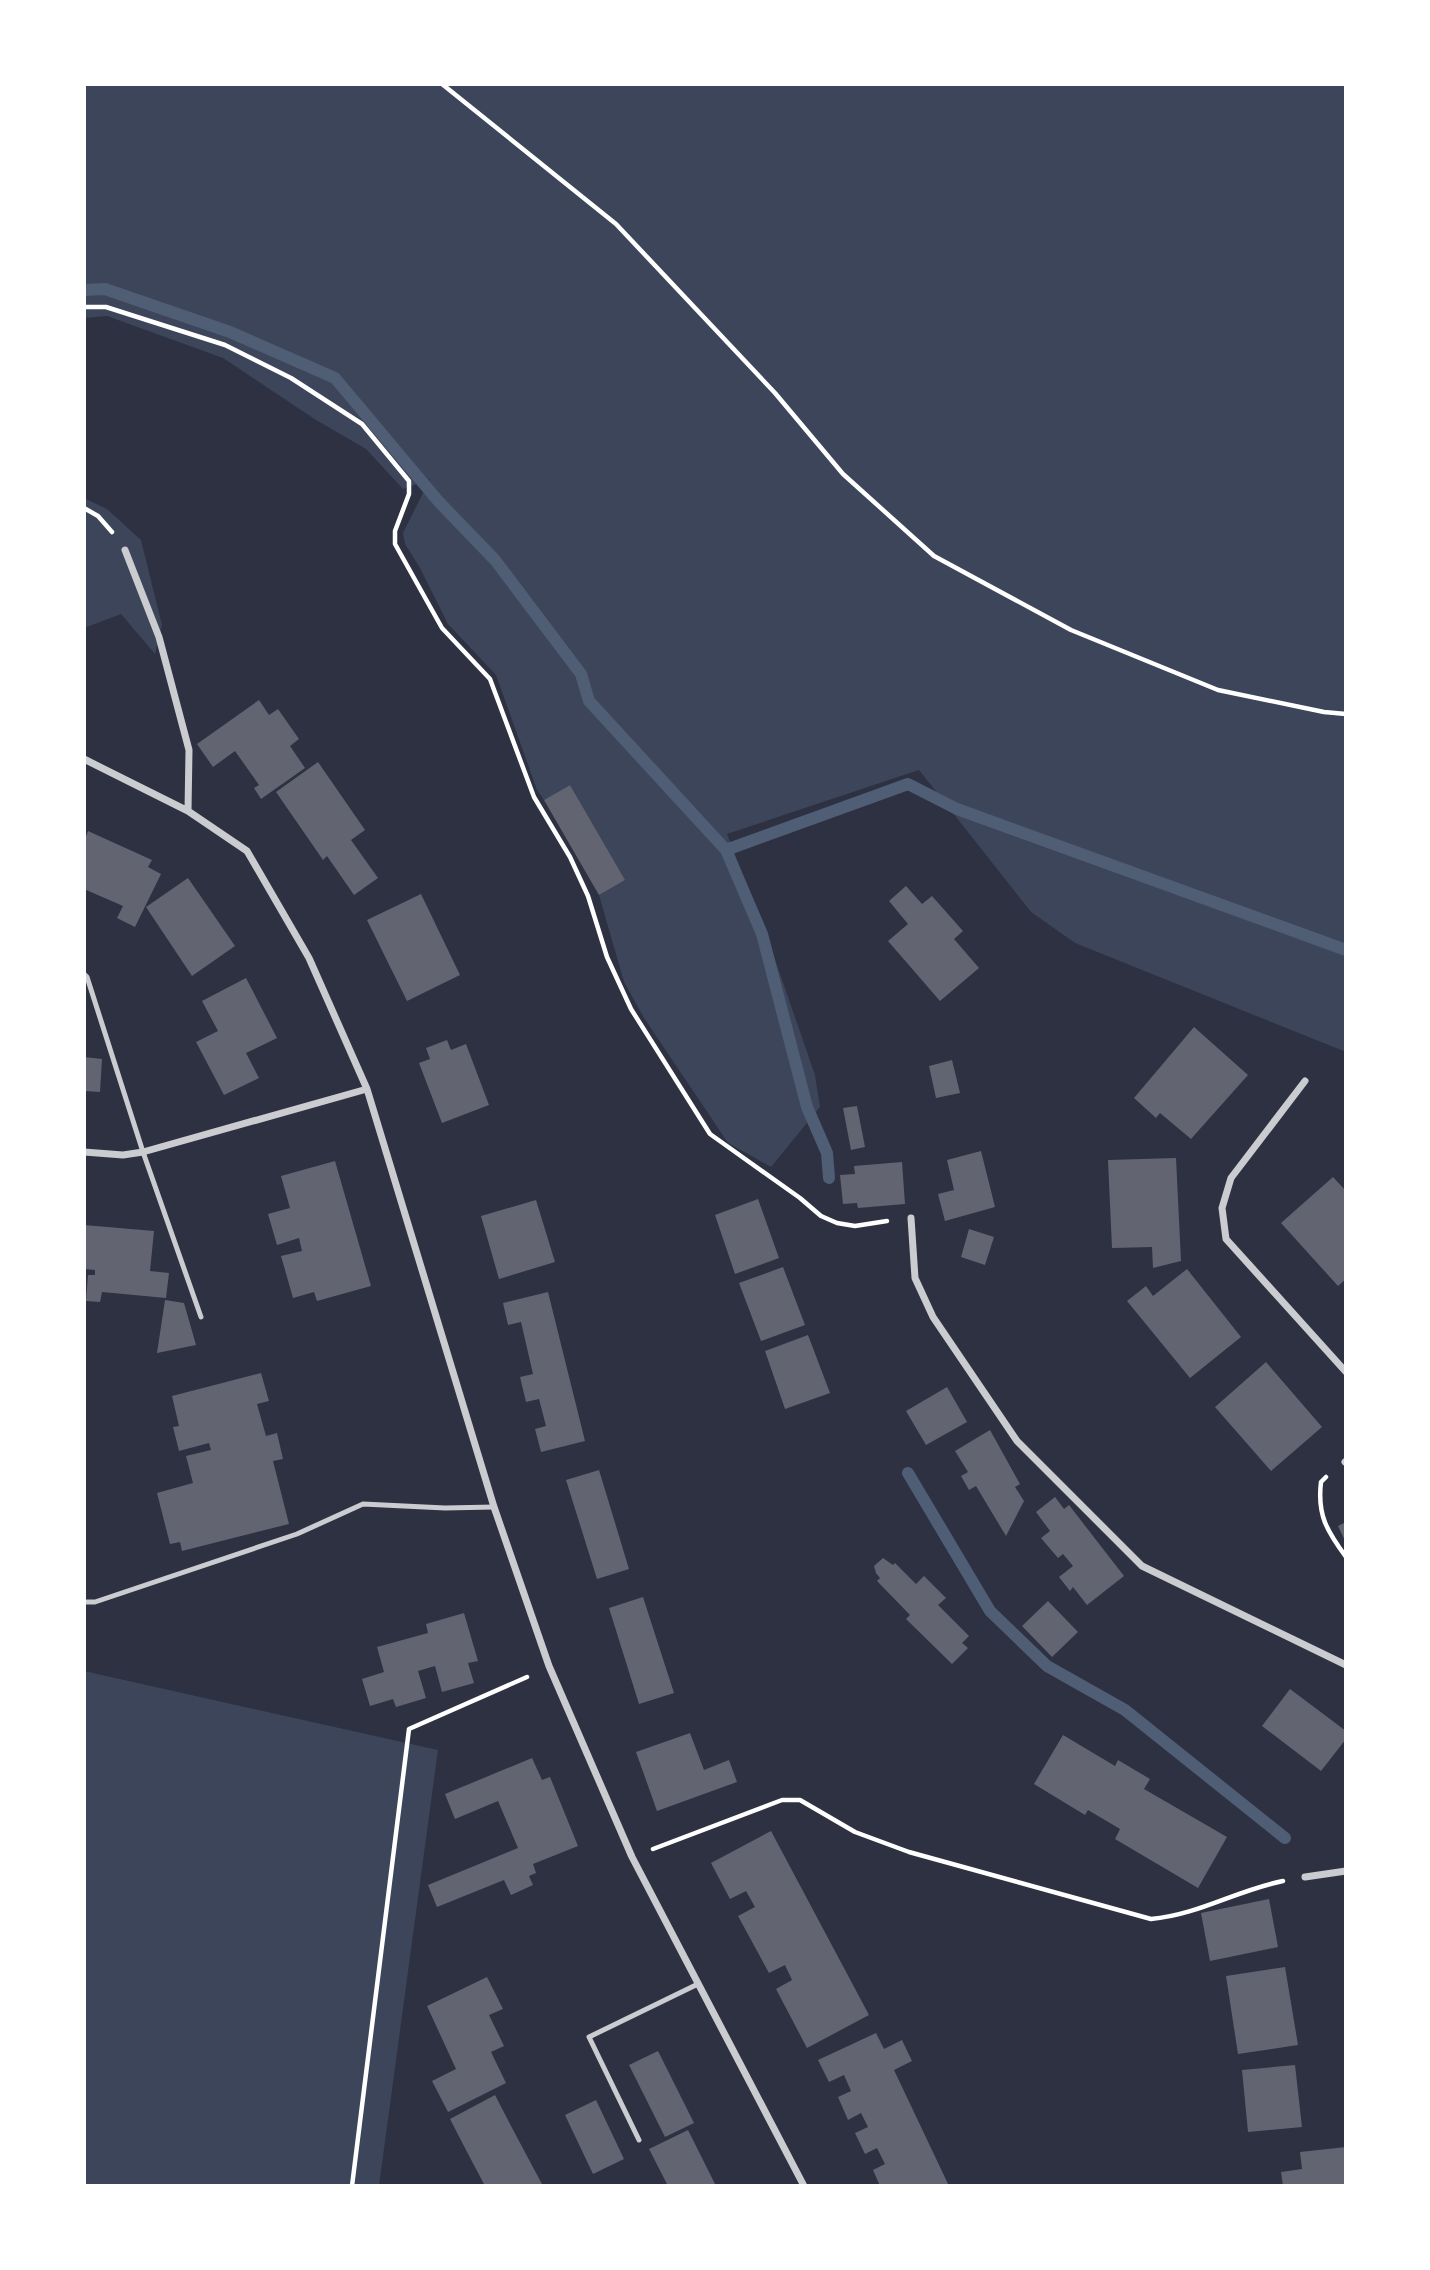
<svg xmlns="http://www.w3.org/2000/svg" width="1430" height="2270" font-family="'Open Sans',sans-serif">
<rect width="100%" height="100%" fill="#2d3142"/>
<path fill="#3c4559" d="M 84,84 L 1346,84 L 1346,1052 L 1075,943 L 1031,912 L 919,770 L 727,834 L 769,942 L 815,1075 L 820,1107 L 771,1167 L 728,1143 L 644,1018 L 624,982 L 599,895 L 624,879 L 570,785 L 544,800 L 537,790 L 496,675 L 448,624 L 420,568 L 405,544 L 403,533 L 430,479 L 403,489 L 366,449 L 316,420 L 223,358 L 107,316 L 84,318 Z
M 84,498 L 107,509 L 141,540 L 162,625 L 155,654 L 121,614 L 84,628 Z
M 84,1671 L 438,1750 L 379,2186 L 84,2186 Z"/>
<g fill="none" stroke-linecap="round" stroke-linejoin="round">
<path stroke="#4f5d75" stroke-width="12" d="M 84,290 L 105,289 L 230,332 L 335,378 L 439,502 L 495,560 L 581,674 L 589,701 L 726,850 L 762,934 L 807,1107 L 827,1153 L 829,1178
M 726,850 L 908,784 L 957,809 L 1346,950
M 908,1473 L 990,1611 L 1047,1666 L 1125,1710 L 1285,1838"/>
</g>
<path fill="#626471" d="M 259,700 L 269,715 L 278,709 L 299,739 L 290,746 L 305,768 L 261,799 L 254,788 L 259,785 L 235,751 L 213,767 L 197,744 Z
M 318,762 L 365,830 L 351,840 L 378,878 L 354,895 L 327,856 L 323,860 L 276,792 Z
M 570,785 L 625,880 L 599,895 L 544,800 Z
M 88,831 L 152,860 L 148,867 L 161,874 L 135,927 L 117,918 L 123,906 L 84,889 L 84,841 Z
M 188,878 L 235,946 L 192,976 L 146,907 Z
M 906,886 L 922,904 L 932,896 L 963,931 L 954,939 L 979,968 L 940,1001 L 888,941 L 908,924 L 889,901 Z
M 421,894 L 460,975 L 407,1001 L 367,920 Z
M 246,978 L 277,1038 L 246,1053 L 259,1078 L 224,1095 L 196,1042 L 218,1031 L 202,1001 Z
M 1194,1027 L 1248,1075 L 1191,1139 L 1160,1113 L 1156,1118 L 1134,1098 Z
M 447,1040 L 451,1050 L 466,1044 L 489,1105 L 442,1123 L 419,1063 L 430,1059 L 426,1048 Z
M 84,1057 L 102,1059 L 100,1092 L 84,1091 Z
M 952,1060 L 960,1093 L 936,1098 L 929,1066 Z
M 857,1106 L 865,1147 L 851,1150 L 843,1108 Z
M 981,1151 L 995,1207 L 945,1221 L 938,1194 L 954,1190 L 947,1160 Z
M 1176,1158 L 1181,1261 L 1153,1268 L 1152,1247 L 1112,1248 L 1108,1160 Z
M 335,1161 L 371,1286 L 317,1301 L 314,1292 L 293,1298 L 281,1256 L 302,1251 L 299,1238 L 277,1245 L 268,1214 L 290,1208 L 281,1176 Z
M 902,1162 L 905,1204 L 858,1208 L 857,1203 L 843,1204 L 840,1175 L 855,1174 L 854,1166 Z
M 1333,1177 L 1346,1191 L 1346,1279 L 1338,1286 L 1281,1223 Z
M 758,1199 L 779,1258 L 735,1274 L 715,1215 Z
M 536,1200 L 555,1262 L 499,1279 L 481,1216 Z
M 84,1225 L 154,1231 L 150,1271 L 169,1273 L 166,1298 L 102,1292 L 100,1302 L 86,1301 L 88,1275 L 95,1275 L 95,1270 L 84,1269 Z
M 969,1229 L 994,1237 L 985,1265 L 961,1257 Z
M 783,1267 L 805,1325 L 761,1341 L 739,1283 Z
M 1187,1269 L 1241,1337 L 1190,1378 L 1127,1301 L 1146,1286 L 1153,1296 Z
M 548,1292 L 585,1441 L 541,1452 L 535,1429 L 546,1426 L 539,1399 L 526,1402 L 520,1377 L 533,1374 L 521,1322 L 508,1325 L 503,1303 Z
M 165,1300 L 184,1303 L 196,1345 L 157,1353 Z
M 808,1335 L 830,1393 L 785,1409 L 765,1351 Z
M 1266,1362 L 1322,1427 L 1271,1471 L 1215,1407 Z
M 261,1373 L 269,1401 L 257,1404 L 266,1436 L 277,1433 L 283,1459 L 273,1461 L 289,1524 L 182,1551 L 180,1542 L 170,1544 L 157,1493 L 193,1483 L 186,1456 L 211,1450 L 209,1443 L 179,1451 L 173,1427 L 179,1426 L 172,1396 Z
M 947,1387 L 967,1422 L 926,1445 L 906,1411 Z
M 990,1430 L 1020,1484 L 1015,1487 L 1024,1501 L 1006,1536 L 976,1486 L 969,1490 L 961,1476 L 968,1472 L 955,1451 Z
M 599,1470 L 629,1569 L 597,1579 L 566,1480 Z
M 1055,1497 L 1064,1509 L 1069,1505 L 1124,1576 L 1087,1605 L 1073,1587 L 1070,1591 L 1059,1577 L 1073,1566 L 1063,1554 L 1058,1558 L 1041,1538 L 1050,1531 L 1036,1512 Z
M 1346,1522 L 1346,1543 L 1338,1526 Z
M 883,1558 L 893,1565 L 895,1563 L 916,1584 L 924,1576 L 946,1598 L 938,1605 L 969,1636 L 962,1643 L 968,1648 L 952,1664 L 906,1619 L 910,1615 L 877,1581 L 880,1578 L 876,1573 L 874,1566 Z
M 643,1597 L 674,1693 L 639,1704 L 609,1608 Z
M 1048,1601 L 1078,1632 L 1052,1657 L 1022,1626 Z
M 464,1613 L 478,1661 L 468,1663 L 474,1683 L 442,1692 L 435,1666 L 418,1671 L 426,1698 L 396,1707 L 393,1699 L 370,1706 L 362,1679 L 384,1672 L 377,1647 L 428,1633 L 426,1624 Z
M 1290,1689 L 1346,1731 L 1346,1739 L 1321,1771 L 1262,1726 Z
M 690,1733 L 704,1770 L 729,1760 L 737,1782 L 657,1811 L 636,1752 Z
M 1063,1735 L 1115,1766 L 1118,1760 L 1150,1779 L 1144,1789 L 1227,1837 L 1198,1888 L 1115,1839 L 1120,1829 L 1088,1810 L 1085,1815 L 1034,1784 Z
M 532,1758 L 542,1780 L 550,1777 L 578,1846 L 533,1864 L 536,1873 L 529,1876 L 533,1885 L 511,1895 L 504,1880 L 437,1907 L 428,1885 L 518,1848 L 498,1801 L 455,1819 L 445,1794 Z
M 771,1831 L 869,2015 L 807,2048 L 776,1989 L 792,1980 L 785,1965 L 769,1973 L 738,1916 L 755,1907 L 746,1891 L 730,1899 L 711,1863 Z
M 1269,1899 L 1278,1947 L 1210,1961 L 1201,1913 Z
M 1285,1967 L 1298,2045 L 1238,2054 L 1226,1976 Z
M 487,1977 L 503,2009 L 489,2015 L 504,2046 L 491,2052 L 506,2083 L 448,2112 L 432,2081 L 456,2069 L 427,2006 Z
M 876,2033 L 884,2049 L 902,2040 L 912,2061 L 894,2070 L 949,2186 L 880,2186 L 873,2170 L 885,2164 L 877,2148 L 865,2154 L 855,2133 L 868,2127 L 861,2113 L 848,2120 L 838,2097 L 851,2091 L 844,2075 L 829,2082 L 818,2060 Z
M 658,2051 L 694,2123 L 665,2137 L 629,2065 Z
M 1295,2065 L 1302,2127 L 1248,2132 L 1242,2070 Z
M 495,2095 L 511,2126 L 543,2186 L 485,2186 L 466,2150 L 450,2119 Z
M 596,2100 L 624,2159 L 593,2174 L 565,2115 Z
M 688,2130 L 716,2186 L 668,2186 L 649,2149 Z
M 1346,2147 L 1346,2186 L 1283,2186 L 1281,2172 L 1302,2169 L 1300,2152 Z"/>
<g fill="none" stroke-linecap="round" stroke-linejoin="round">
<path stroke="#fff" stroke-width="4.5" d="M 442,84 L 616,224 L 775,393 L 843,474 L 934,556 L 1071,630 L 1218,690 L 1324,712 L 1346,714
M 84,307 L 106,307 L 225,345 L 291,378 L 362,424 L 409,481 L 409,494 L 395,531 L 395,544 L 442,628 L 490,679 L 534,797 L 570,857 L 588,896 L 607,957 L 631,1009 L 710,1134 L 800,1198 L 821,1216 L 837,1223 L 855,1226 L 887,1221
M 84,508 L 98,516 L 112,532
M 1326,1477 L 1321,1482 C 1317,1515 1327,1531 1346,1557
M 653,1849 L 782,1800 L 800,1800 L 855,1832 L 909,1852 L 1151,1919 C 1198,1915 1237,1890 1283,1881
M 352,2186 L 409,1729 L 527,1677"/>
<path stroke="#caccd0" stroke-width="5" d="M 84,974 L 87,977 L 143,1152 L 201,1317
M 84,1602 L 95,1602 L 297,1534 L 363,1504 L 445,1508 L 494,1507
M 639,2140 L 589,2037 L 698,1984"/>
<path stroke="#caccd0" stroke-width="7" d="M 125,550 L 159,637 L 189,750 L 188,811
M 84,759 L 188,811 L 247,851 L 309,958 L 367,1089 L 494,1507 L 549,1666 L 632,1857 L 804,2186
M 1305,1081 L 1231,1178 L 1222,1208 L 1226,1239 L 1346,1372
M 84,1152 L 123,1155 L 143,1152 L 367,1089
M 911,1218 L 915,1278 L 933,1317 L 1017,1441 L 1142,1566 L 1346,1665
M 1345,1462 L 1346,1461
M 1305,1877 L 1346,1871"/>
</g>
<rect width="1430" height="2270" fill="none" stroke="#ffffff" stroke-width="172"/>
</svg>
